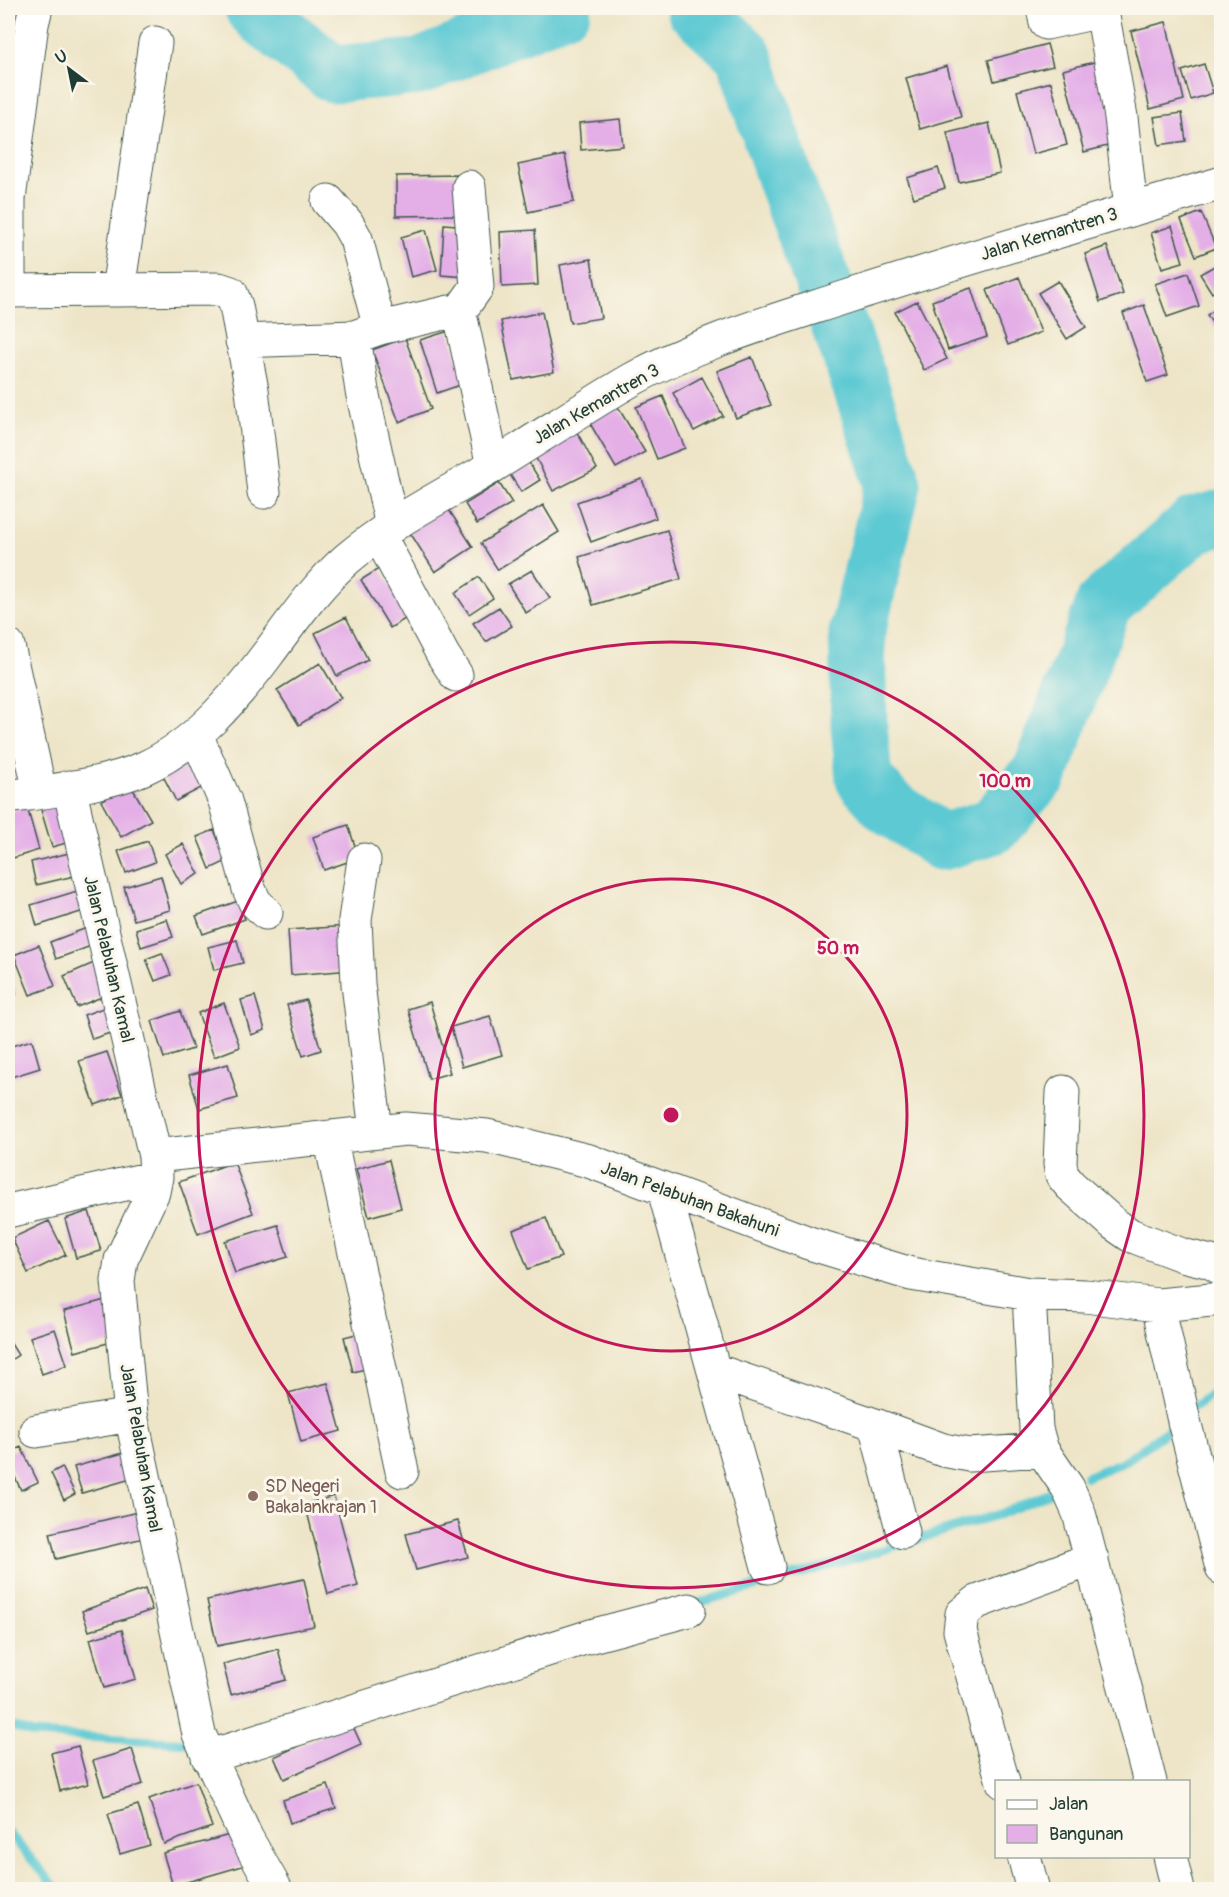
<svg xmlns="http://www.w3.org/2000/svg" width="1229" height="1897" font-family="Pangolin,sans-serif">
<rect width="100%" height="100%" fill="#fbf7ec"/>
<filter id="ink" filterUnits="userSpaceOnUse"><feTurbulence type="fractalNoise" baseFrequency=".0167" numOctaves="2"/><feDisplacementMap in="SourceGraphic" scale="12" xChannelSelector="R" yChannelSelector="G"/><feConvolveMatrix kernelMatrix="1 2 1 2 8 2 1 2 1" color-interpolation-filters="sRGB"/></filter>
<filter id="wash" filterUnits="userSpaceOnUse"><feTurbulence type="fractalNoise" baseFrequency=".008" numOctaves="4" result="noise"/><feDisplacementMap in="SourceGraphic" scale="24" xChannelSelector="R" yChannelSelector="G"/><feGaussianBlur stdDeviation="1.35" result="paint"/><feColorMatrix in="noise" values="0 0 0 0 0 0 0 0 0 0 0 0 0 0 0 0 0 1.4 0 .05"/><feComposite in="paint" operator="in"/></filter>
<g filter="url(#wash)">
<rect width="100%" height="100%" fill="#eee5c8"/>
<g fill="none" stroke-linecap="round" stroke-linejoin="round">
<path stroke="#5dc9d3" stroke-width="9" d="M 1196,1406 L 1222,1385
M 1086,1477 L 1127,1460 L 1176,1424
M 691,1605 L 883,1550 L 1003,1513 L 1055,1491
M 8,1725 L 33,1734 L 190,1743
M 8,1832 L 58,1890"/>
<path stroke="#5dc9d3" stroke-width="57" d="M 253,8 L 263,18 L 333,74 L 419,67 L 563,8
M 694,8 L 744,55 L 786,182 L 851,357 L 893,484 L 857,633 L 859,725 L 864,779 L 887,805 L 942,842 L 993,826 L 1040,773 L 1104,604 L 1194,525 L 1222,518"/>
</g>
<g id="blocks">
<path fill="#e4afe7" d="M 1166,22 L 1184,100 L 1150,109 L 1131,31 Z
M 1047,44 L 1053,66 L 994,81 L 988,60 Z
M 1098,61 L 1119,143 L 1084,152 L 1063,70 Z
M 1204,64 L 1213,93 L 1191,100 L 1182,71 Z
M 947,66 L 961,117 L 920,129 L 906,78 Z
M 1051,82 L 1067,145 L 1033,154 L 1017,91 Z
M 1182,113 L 1186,141 L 1159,145 L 1154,117 Z
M 620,119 L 623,146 L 581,150 L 579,123 Z
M 989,123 L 1000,173 L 959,182 L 947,133 Z
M 565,155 L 574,202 L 528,212 L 518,165 Z
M 938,168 L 945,188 L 914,198 L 907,178 Z
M 460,175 L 460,215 L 396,216 L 396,176 Z
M 1201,212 L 1216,248 L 1196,256 L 1181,220 Z
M 444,224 L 469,226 L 466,277 L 441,275 Z
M 1172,226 L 1183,262 L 1162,268 L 1151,233 Z
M 426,230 L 437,270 L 411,277 L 401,237 Z
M 535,230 L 538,285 L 502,287 L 500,232 Z
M 1107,246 L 1123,294 L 1100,302 L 1085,254 Z
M 591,259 L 601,318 L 570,323 L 560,265 Z
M 1218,264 L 1222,269 L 1222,287 L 1212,293 L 1200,274 Z
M 1188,273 L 1199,306 L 1167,317 L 1155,284 Z
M 1019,277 L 1041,332 L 1008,345 L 987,290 Z
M 1058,281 L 1086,327 L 1067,339 L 1038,293 Z
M 971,288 L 987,337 L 948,350 L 932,301 Z
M 917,301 L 947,359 L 924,370 L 895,312 Z
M 1144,305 L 1168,375 L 1147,382 L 1123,313 Z
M 1222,305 L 1222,338 L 1207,315 Z
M 542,312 L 554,372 L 513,380 L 501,321 Z
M 449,331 L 466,383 L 437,393 L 420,340 Z
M 405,338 L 431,409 L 399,422 L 372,350 Z
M 752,357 L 771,405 L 736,418 L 717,371 Z
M 702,377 L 723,416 L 694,431 L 673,393 Z
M 663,396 L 685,448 L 657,459 L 636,407 Z
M 616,404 L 645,452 L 616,468 L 588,420 Z
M 577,432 L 597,469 L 553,491 L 534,454 Z
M 526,458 L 540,480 L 521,492 L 507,470 Z
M 642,479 L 656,518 L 591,542 L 577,502 Z
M 499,483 L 512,503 L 477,524 L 465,504 Z
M 543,505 L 559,532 L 498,570 L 481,543 Z
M 447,507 L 473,547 L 435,572 L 409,531 Z
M 667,530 L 681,579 L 593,605 L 579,557 Z
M 380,568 L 410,616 L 390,628 L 361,580 Z
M 532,570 L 550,598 L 526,613 L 508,584 Z
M 479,577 L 493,598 L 469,614 L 455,593 Z
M 499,607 L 512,626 L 486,642 L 473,623 Z
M 346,617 L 368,660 L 337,676 L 315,633 Z
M 320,663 L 341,698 L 299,725 L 277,690 Z
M 188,754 L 205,786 L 176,801 L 159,768 Z
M 130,784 L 151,820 L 121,837 L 101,801 Z
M 62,803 L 73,841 L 52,847 L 41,810 Z
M 27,807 L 39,850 L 13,858 L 8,840 L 8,812 Z
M 348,825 L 359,858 L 324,870 L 313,837 Z
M 214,830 L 227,861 L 210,869 L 197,837 Z
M 148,841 L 155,862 L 126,873 L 118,851 Z
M 183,844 L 199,874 L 181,884 L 165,854 Z
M 82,850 L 87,873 L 36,885 L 31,862 Z
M 161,876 L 170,910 L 134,920 L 124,887 Z
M 84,889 L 90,909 L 37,926 L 31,905 Z
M 238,901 L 245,919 L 203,934 L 196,916 Z
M 167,919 L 173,937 L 141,947 L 136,929 Z
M 92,926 L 99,943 L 56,959 L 50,942 Z
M 349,926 L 352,970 L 291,975 L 288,930 Z
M 237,940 L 243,963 L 214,970 L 208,947 Z
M 39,945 L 55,986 L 30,995 L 14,955 Z
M 162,953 L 171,975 L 155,981 L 146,959 Z
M 96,962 L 109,994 L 77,1007 L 64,976 Z
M 11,980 L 16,994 L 8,997 L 8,981 Z
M 255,996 L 265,1030 L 251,1035 L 241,1000 Z
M 306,1000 L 321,1050 L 303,1056 L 287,1005 Z
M 430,1002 L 450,1073 L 429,1079 L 408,1009 Z
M 224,1003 L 240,1047 L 214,1057 L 198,1013 Z
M 111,1005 L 119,1030 L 92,1039 L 84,1015 Z
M 180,1011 L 193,1049 L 164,1058 L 152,1021 Z
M 490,1016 L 502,1055 L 462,1067 L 451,1027 Z
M 32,1040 L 40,1068 L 8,1078 L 8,1047 Z
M 107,1052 L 122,1095 L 95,1105 L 79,1061 Z
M 228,1064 L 238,1098 L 199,1109 L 189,1075 Z
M 389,1160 L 401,1208 L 369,1217 L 356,1169 Z
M 234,1162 L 253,1213 L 198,1234 L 179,1182 Z
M 89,1211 L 101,1251 L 76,1258 L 65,1219 Z
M 546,1218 L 561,1257 L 528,1269 L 513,1230 Z
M 49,1221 L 66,1255 L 28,1273 L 12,1238 Z
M 278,1225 L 288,1257 L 235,1273 L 225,1241 Z
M 105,1300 L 115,1341 L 75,1352 L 64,1311 Z
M 55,1329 L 67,1365 L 42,1374 L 30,1337 Z
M 368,1331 L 377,1366 L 353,1372 L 344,1337 Z
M 8,1339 L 18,1355 L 8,1362 Z
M 328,1383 L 341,1431 L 301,1442 L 288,1393 Z
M 21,1447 L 38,1482 L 21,1490 L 8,1462 L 8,1453 Z
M 123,1453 L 131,1479 L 82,1493 L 74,1467 Z
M 62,1467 L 75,1494 L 64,1500 L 51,1473 Z
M 334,1496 L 358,1586 L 328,1594 L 305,1504 Z
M 138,1512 L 144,1538 L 56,1559 L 50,1533 Z
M 458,1521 L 468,1557 L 416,1570 L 406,1534 Z
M 304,1579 L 314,1626 L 217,1646 L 207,1600 Z
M 145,1589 L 152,1610 L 89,1631 L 82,1611 Z
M 122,1630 L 136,1679 L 104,1688 L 90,1639 Z
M 278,1649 L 286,1680 L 231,1695 L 223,1664 Z
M 351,1722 L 361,1744 L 284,1779 L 274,1757 Z
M 78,1746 L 88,1784 L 60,1791 L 51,1753 Z
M 132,1749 L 143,1784 L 104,1796 L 93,1761 Z
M 196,1782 L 212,1827 L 164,1844 L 149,1799 Z
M 328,1785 L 336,1808 L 290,1823 L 283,1800 Z
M 138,1805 L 150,1845 L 120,1854 L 108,1814 Z
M 237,1833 L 246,1865 L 173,1886 L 163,1853 Z"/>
</g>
</g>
<g filter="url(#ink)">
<use href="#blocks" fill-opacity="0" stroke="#3e564a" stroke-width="1.5"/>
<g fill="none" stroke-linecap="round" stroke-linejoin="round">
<defs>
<path id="street" d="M 1043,8 L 1046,23 L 1102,11 L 1121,117 L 1131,210
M 328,201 L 347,223 L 356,239 L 380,328
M 118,290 L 155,43
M 8,291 L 219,289 L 231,293 L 236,306 L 252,390 L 264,492
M 9,291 L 9,199 L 32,24 L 36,8
M 457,315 L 477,287 L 469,187
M 354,337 L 362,391 L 392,526
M 242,341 L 354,337 L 380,328 L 449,312 L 457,315 L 462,323 L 493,466
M 379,535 L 443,655 L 456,675
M 8,646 L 40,792
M 196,735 L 225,801 L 249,889 L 255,902 L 266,913
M 69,787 L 155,1156 L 156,1177 L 153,1192 L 121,1260 L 118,1281 L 131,1415 L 199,1734 L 246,1837 L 276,1890
M 364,860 L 355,920 L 358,984 L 376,1131
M 1063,1092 L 1060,1164 L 1062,1175 L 1070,1185 L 1114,1224 L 1130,1235 L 1182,1255 L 1211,1262 L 1222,1269
M 330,1137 L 402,1471
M 155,1156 L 406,1129 L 487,1136 L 589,1161 L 809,1243 L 911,1274 L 1029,1294 L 1085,1296 L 1158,1305 L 1222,1299
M 664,1190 L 768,1567
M 8,1211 L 156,1177
M 1029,1294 L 1036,1429 L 1042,1450 L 1068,1488 L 1079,1513 L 1150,1782
M 1158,1305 L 1184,1421 L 1222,1568
M 714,1370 L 875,1425 L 943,1450 L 969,1455 L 1042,1450
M 875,1425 L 903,1532
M 36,1431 L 131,1415
M 208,1757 L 591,1636 L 689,1610
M 1003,1782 L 960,1631 L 962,1614 L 977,1602 L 1092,1559
M 1024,1856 L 1033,1890
M 1170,1856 L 1178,1890"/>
<path id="secondary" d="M 8,797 C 49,791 106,785 144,768 C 195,745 234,699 267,655 C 292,622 315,587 347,559 C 389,523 441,497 488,469 C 536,440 583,408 631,380 C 699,342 773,321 846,297 C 971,257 1096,220 1222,183"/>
</defs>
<use href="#street" stroke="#3e564a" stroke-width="35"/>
<use href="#secondary" stroke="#3e564a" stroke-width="35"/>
<use href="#street" stroke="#fff" stroke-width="33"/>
<use href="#secondary" stroke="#fff" stroke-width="33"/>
</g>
</g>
<g fill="none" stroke="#c2185b" stroke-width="3">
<circle cx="671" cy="1115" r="236"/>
<circle cx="671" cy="1115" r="473"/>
</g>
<circle fill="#8d6e63" stroke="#fbf7ec" stroke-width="2" cx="253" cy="1496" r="6"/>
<g text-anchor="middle" stroke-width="6" stroke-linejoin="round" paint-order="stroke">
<g font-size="18" fill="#1f3d34" stroke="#fbf7ec">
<text transform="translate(1049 234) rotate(-17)" y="6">Jalan Kemantren 3</text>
<text transform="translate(596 404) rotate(-30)" y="6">Jalan Kemantren 3</text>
<text transform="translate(109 959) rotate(77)" y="6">Jalan Pelabuhan Kamal</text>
<text transform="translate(690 1199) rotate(20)" y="6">Jalan Pelabuhan Bakahuni</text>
<text transform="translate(141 1448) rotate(80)" y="6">Jalan Pelabuhan Kamal</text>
</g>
<g font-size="18" fill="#785e54" stroke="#fbf7ec" text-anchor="start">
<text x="265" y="1492">SD Negeri<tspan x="265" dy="21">Bakalankrajan 1</tspan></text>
</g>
</g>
<circle cx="671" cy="1115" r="9" fill="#c2185b" stroke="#fbf7ec" stroke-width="3"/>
<g font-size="18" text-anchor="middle" font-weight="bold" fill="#c2185b" stroke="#fbf7ec" stroke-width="6" stroke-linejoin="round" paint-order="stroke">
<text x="1005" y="787">100 m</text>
<text x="838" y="954">50 m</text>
</g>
<rect width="1229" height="1897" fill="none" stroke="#fbf7ec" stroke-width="30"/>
<rect x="995" y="1780" width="195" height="78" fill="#fbf7ec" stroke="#a3ada2" stroke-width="1.5"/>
<rect x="1007" y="1800" width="30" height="9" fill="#ffffff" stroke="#a3ada2" stroke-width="1.5"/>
<text x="1049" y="1810" font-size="18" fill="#1f3d34">Jalan</text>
<rect x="1007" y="1825" width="30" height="18" fill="#e4afe7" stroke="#a3ada2" stroke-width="1.5"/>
<text x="1049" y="1840" font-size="18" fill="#1f3d34">Bangunan</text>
<g transform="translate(69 69) rotate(328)" stroke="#fbf7ec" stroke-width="4.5" paint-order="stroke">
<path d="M0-4.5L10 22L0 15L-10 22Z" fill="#1f3d34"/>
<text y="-9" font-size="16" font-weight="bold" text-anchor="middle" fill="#1f3d34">U</text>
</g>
</svg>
